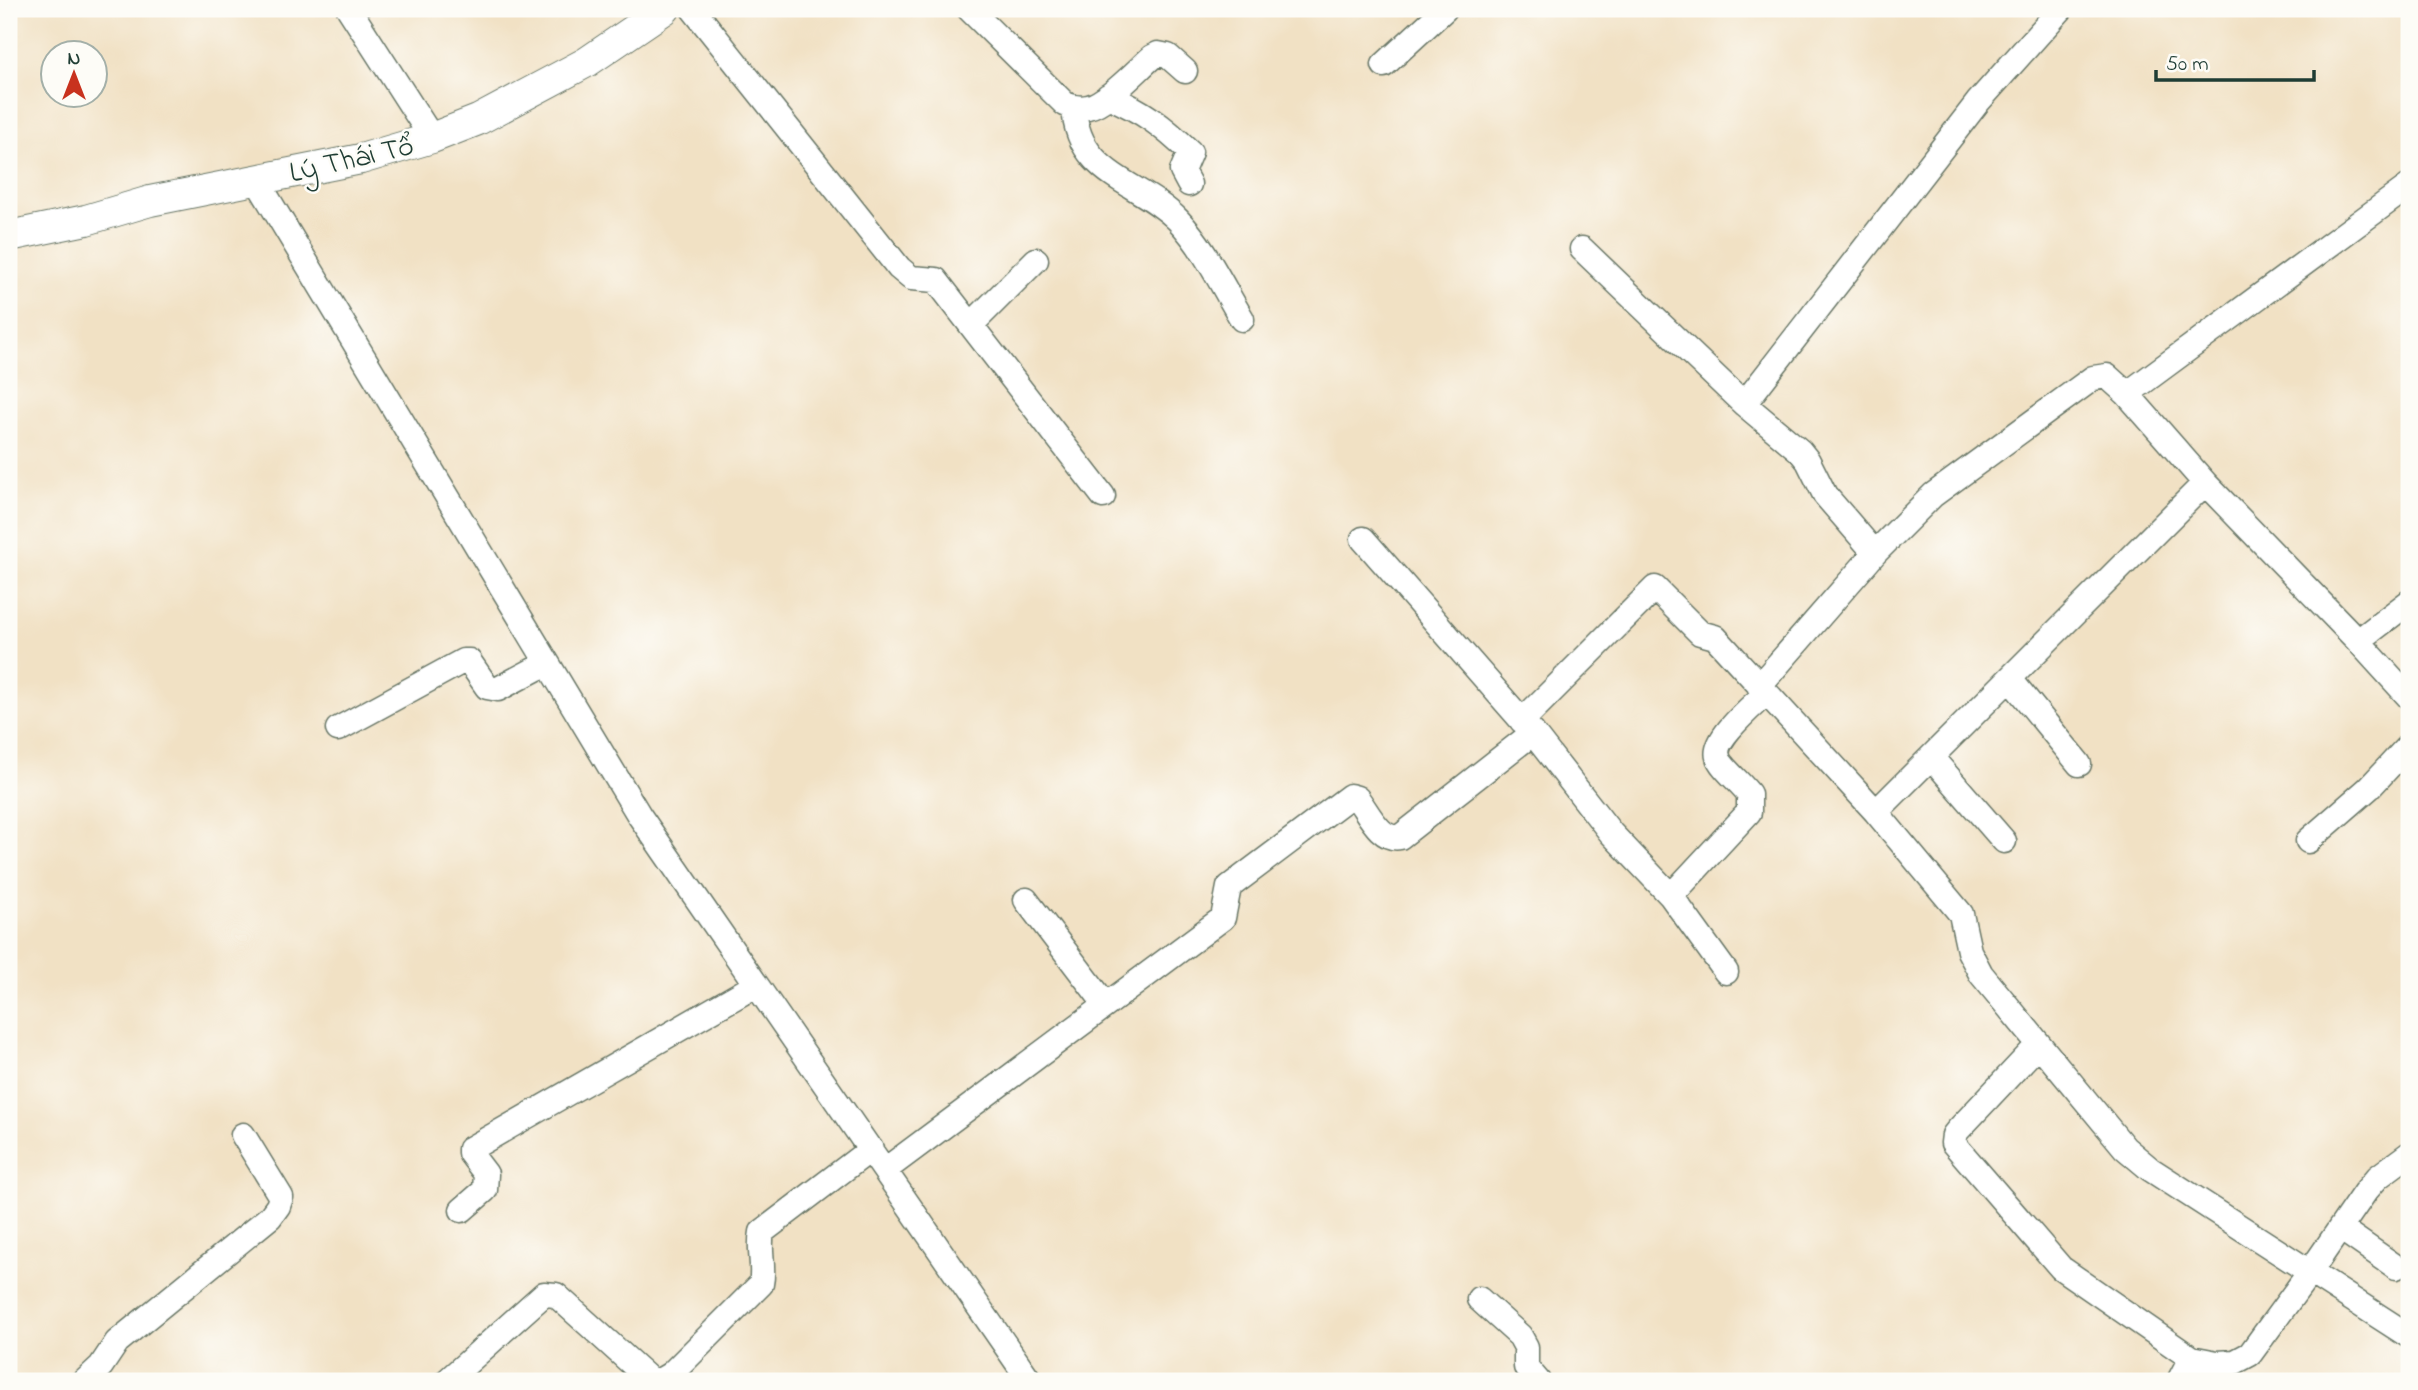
<svg xmlns="http://www.w3.org/2000/svg" width="2418" height="1390" font-family="'Indie Flower',sans-serif">
<rect width="100%" height="100%" fill="#fdfcf7"/>
<filter id="ink" filterUnits="userSpaceOnUse"><feTurbulence type="fractalNoise" baseFrequency=".0143" numOctaves="2"/><feDisplacementMap in="SourceGraphic" scale="14" xChannelSelector="R" yChannelSelector="G"/><feConvolveMatrix kernelMatrix="1 2 1 2 8 2 1 2 1" color-interpolation-filters="sRGB"/></filter>
<filter id="wash" filterUnits="userSpaceOnUse"><feTurbulence type="fractalNoise" baseFrequency=".00686" numOctaves="4" result="noise"/><feDisplacementMap in="SourceGraphic" scale="28" xChannelSelector="R" yChannelSelector="G"/><feGaussianBlur stdDeviation="1.57" result="paint"/><feColorMatrix in="noise" values="0 0 0 0 0 0 0 0 0 0 0 0 0 0 0 0 0 1.4 0 .05"/><feComposite in="paint" operator="in"/></filter>
<g filter="url(#wash)">
<rect width="100%" height="100%" fill="#f1e1c4"/>
</g>
<g filter="url(#ink)">
<g fill="none" stroke-linecap="round" stroke-linejoin="round">
<defs>
<path id="minor" d="M 349,9 L 432,138
M 693,9 L 899,268 L 911,278 L 936,280 L 1103,496
M 969,9 L 1065,104 C 1072,107 1080,109 1088,107 C 1106,104 1137,70 1152,57 L 1158,54 L 1168,56 L 1185,71
M 1384,65 L 1445,9
M 1108,96 C 1143,111 1163,126 1190,152 L 1182,171 L 1189,184
M 1074,107 C 1077,176 1140,181 1178,220 C 1205,248 1222,286 1242,319
M 256,179 L 639,815 L 1030,1381
M 1582,249 L 1744,404 L 1800,451 L 1808,461 L 1825,495 L 1875,553
M 971,325 L 1036,260
M 2127,394 L 2205,483 L 2358,641 L 2409,697
M 1744,404 L 1978,102 L 2061,9
M 2358,641 L 2409,602
M 2010,679 L 2079,764
M 1759,686 L 1875,553 L 1933,495 L 2093,378 L 2107,376 L 2127,394 L 2409,186
M 1522,721 L 1655,588 L 1700,633 L 1715,637 L 1876,812 L 1961,914 L 1969,951 L 1981,974 L 2125,1148 L 2150,1169 L 2409,1336
M 338,729 L 463,661 L 469,661 L 487,687 L 498,689 L 547,663
M 1533,733 L 1611,833 L 1671,896 L 1726,972
M 1931,757 L 2004,841
M 1876,812 L 2205,483
M 2308,841 L 2369,788 L 2409,745
M 1671,896 L 1749,812 L 1749,794 C 1742,784 1720,766 1718,757 C 1712,739 1754,705 1766,693
M 1026,900 L 1106,1005
M 2038,1045 L 1958,1130 L 1954,1135 L 1953,1143 L 2061,1268 L 2191,1358 L 2217,1363 L 2235,1362 L 2250,1354 L 2310,1272 L 2365,1192 L 2378,1177 L 2409,1154
M 885,1170 L 1223,918 L 1229,887 L 1350,796 L 1357,798 C 1368,812 1380,841 1400,837 L 1533,733 L 1363,539
M 462,1210 L 485,1190 L 486,1174 L 470,1153 L 470,1149 L 756,985
M 2340,1228 L 2396,1267
M 1479,1299 L 1520,1336 L 1526,1347 L 1526,1367 L 1538,1381
M 85,1381 L 101,1366 L 117,1342 L 270,1217 L 278,1206 L 281,1197 L 243,1135
M 447,1381 L 544,1294 L 556,1295 L 649,1379 L 659,1381 L 671,1374 L 761,1284 C 765,1266 758,1250 762,1232 L 871,1149
M 2179,1381 L 2191,1358"/>
<path id="major" d="M 9,236 L 86,220 L 150,201 L 361,159 L 432,138 L 478,120 L 587,62 L 665,9"/>
</defs>
<use href="#minor" stroke="#687666" stroke-width="27"/>
<use href="#major" stroke="#687666" stroke-width="32"/>
<use href="#minor" stroke="#fff" stroke-width="24"/>
<use href="#major" stroke="#fff" stroke-width="30"/>
</g>
</g>
<g text-anchor="middle" stroke-width="5" stroke-linejoin="round" paint-order="stroke">
<g font-size="30" fill="#1f3d34" stroke="#fdfcf7">
<text transform="translate(351 158) rotate(-13)" y="10">Lý Thái Tổ</text>
</g>
</g>
<rect width="2418" height="1390" fill="none" stroke="#fdfcf7" stroke-width="35"/>
<g transform="translate(74 74)"><circle r="33" fill="#fdfcf7" stroke="#a4b0a9" stroke-width="2"/>
<path d="M0-5L12 26L0 18L-12 26Z" fill="#c8321e"/>
<text y="-10" font-size="19" font-weight="bold" text-anchor="middle" fill="#1f3d34">N</text>
</g>
<path d="M2156 70v10h158v-10" fill="none" stroke="#1f3d34" stroke-width="3.5"/>
<text x="2166" y="70" font-size="21" fill="#1f3d34" stroke="#fdfcf7" stroke-width="5" paint-order="stroke">50 m</text>
</svg>
